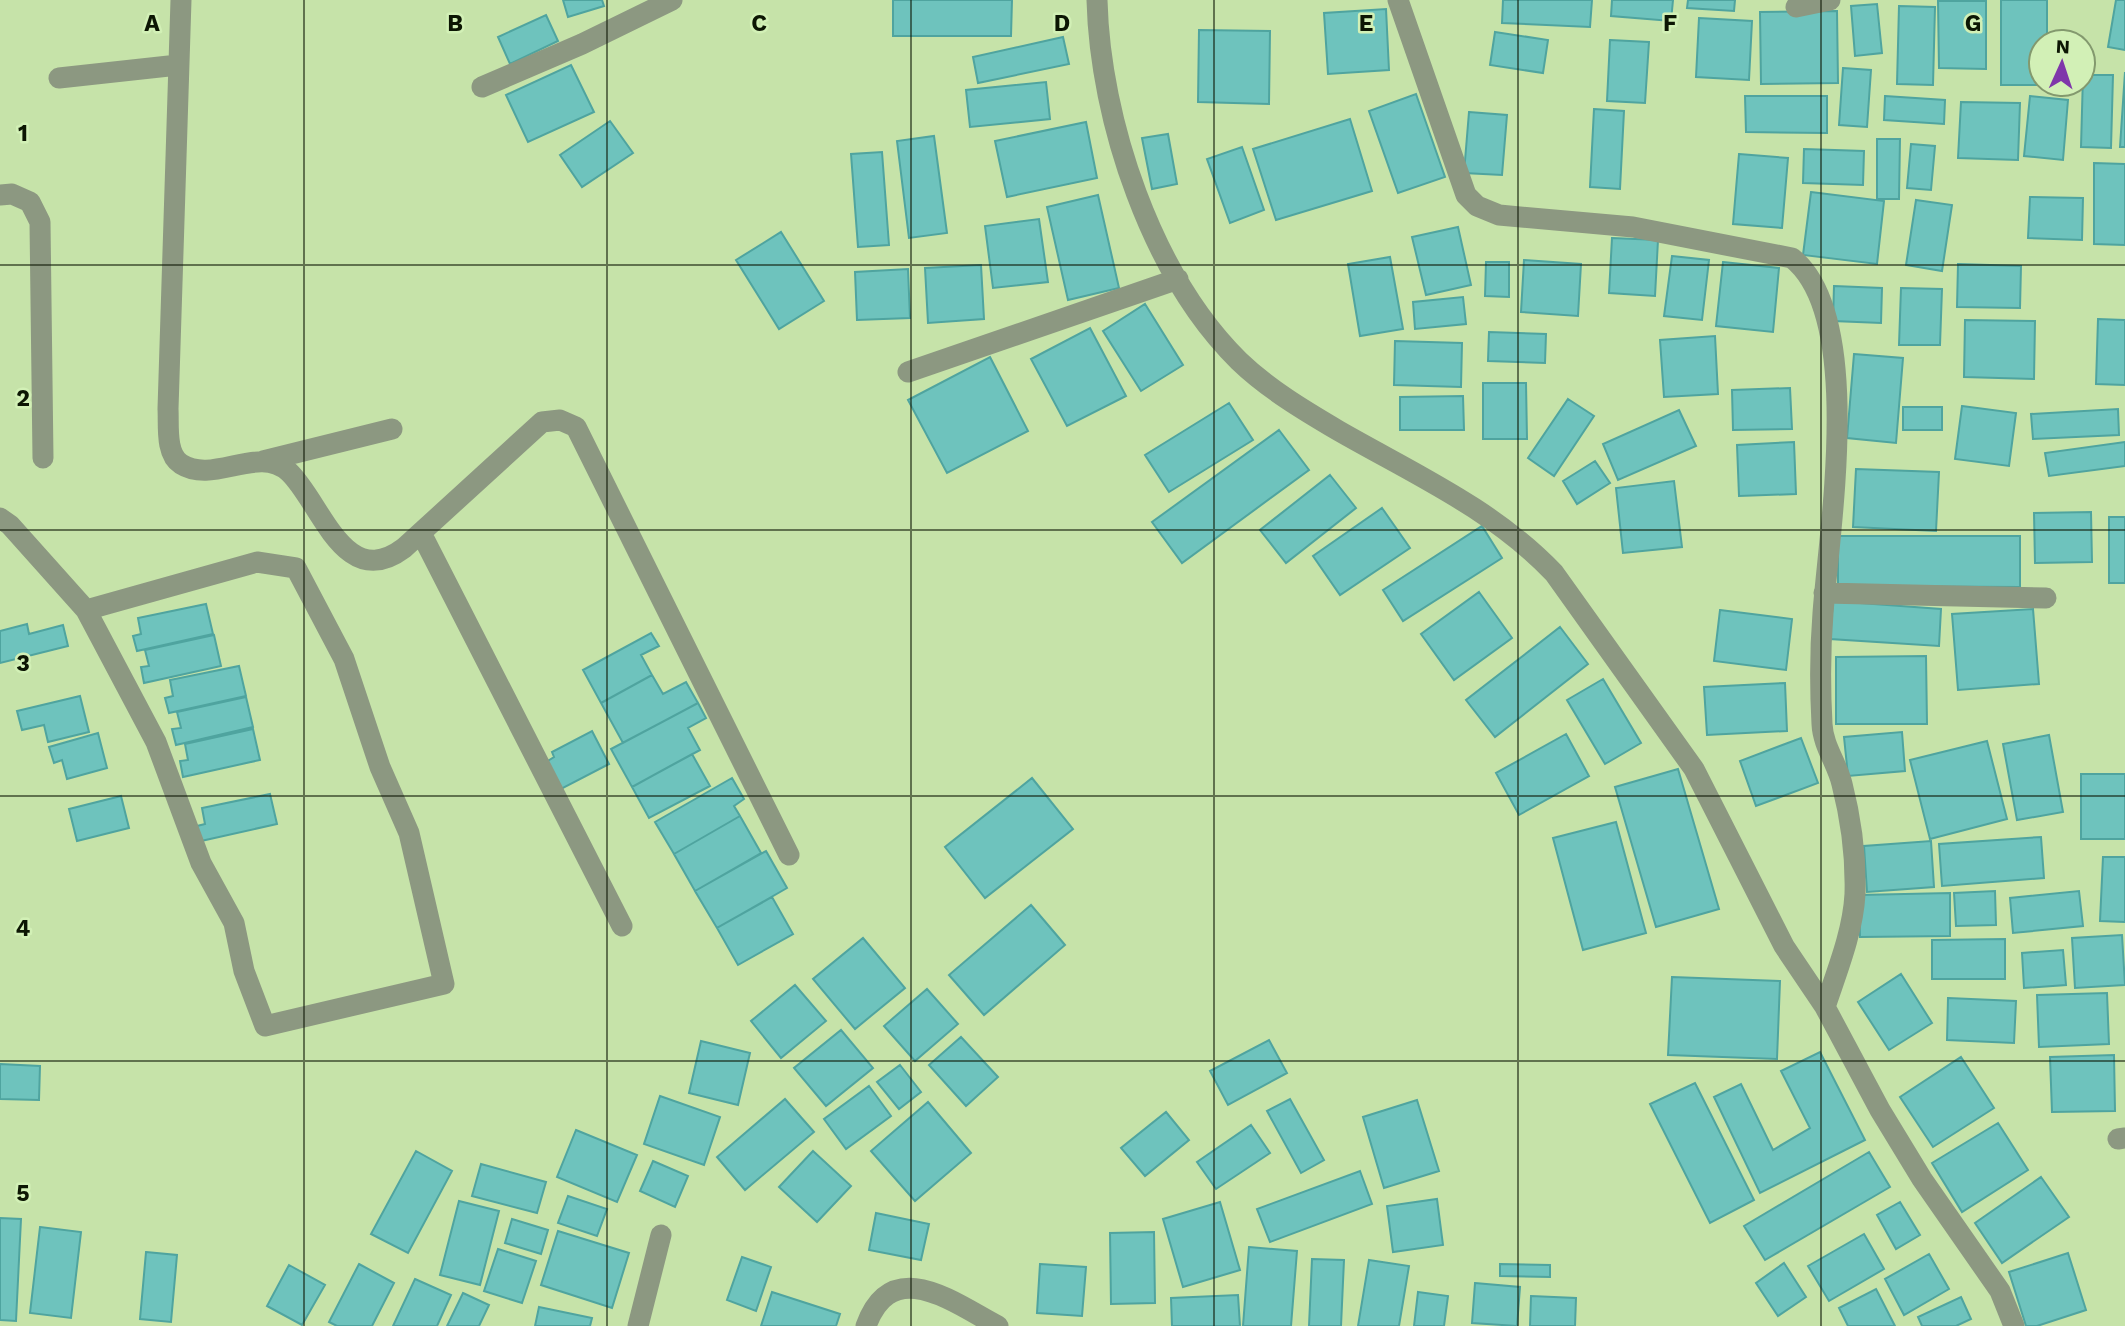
<svg xmlns="http://www.w3.org/2000/svg" width="2125" height="1326" font-family="'Work Sans',sans-serif">
<rect width="100%" height="100%" fill="#c6e3a9"/>
<path fill="#6ec3bd" stroke="#4fa49f" stroke-width="2" d="M 563,0 L 602,0 L 604,6 L 568,17 Z
M 893,0 L 1012,0 L 1011,36 L 893,36 Z
M 1503,0 L 1592,0 L 1590,27 L 1502,23 Z
M 1612,0 L 1673,0 L 1671,21 L 1611,16 Z
M 1688,0 L 1735,0 L 1734,11 L 1687,8 Z
M 2001,0 L 2047,0 L 2047,42 L 2041,42 L 2041,84 L 2046,85 L 2001,85 Z
M 2116,0 L 2125,0 L 2125,50 L 2108,47 Z
M 1938,1 L 1986,1 L 1986,69 L 1939,68 Z
M 1877,4 L 1882,53 L 1855,56 L 1851,6 Z
M 1899,6 L 1935,7 L 1933,85 L 1897,84 Z
M 1386,9 L 1389,70 L 1328,74 L 1324,13 Z
M 1837,11 L 1838,83 L 1761,84 L 1760,12 Z
M 546,15 L 558,41 L 510,64 L 498,37 Z
M 1699,18 L 1752,21 L 1749,80 L 1696,77 Z
M 1199,30 L 1270,31 L 1269,104 L 1198,102 Z
M 1495,32 L 1548,40 L 1543,73 L 1490,65 Z
M 1063,37 L 1069,64 L 978,83 L 973,57 Z
M 1610,40 L 1649,42 L 1645,103 L 1607,101 Z
M 571,65 L 594,112 L 528,142 L 506,95 Z
M 1843,68 L 1871,70 L 1867,127 L 1839,125 Z
M 2125,72 L 2125,147 L 2120,147 Z
M 2083,75 L 2113,75 L 2111,148 L 2081,147 Z
M 1046,82 L 1050,119 L 970,127 L 966,90 Z
M 1416,94 L 1445,177 L 1398,193 L 1369,111 Z
M 1745,96 L 1827,96 L 1827,133 L 1746,132 Z
M 1885,96 L 1945,100 L 1944,124 L 1884,120 Z
M 2030,96 L 2068,100 L 2063,160 L 2024,156 Z
M 1961,102 L 2020,103 L 2018,160 L 1958,158 Z
M 1594,109 L 1624,111 L 1620,189 L 1590,187 Z
M 1469,112 L 1507,115 L 1502,175 L 1464,173 Z
M 1350,119 L 1372,191 L 1276,220 L 1253,149 Z
M 610,121 L 633,153 L 582,187 L 560,155 Z
M 1086,122 L 1097,178 L 1007,197 L 995,141 Z
M 1168,134 L 1177,184 L 1152,189 L 1142,138 Z
M 934,136 L 947,233 L 909,238 L 897,141 Z
M 1877,139 L 1900,139 L 1899,199 L 1877,199 Z
M 1911,144 L 1935,146 L 1931,190 L 1907,188 Z
M 1242,147 L 1264,210 L 1230,223 L 1207,159 Z
M 1804,149 L 1864,151 L 1863,185 L 1803,183 Z
M 882,152 L 889,245 L 858,247 L 851,154 Z
M 1739,154 L 1788,158 L 1782,228 L 1733,224 Z
M 2094,163 L 2125,164 L 2125,245 L 2094,244 Z
M 1811,192 L 1884,201 L 1877,264 L 1803,255 Z
M 1098,195 L 1119,288 L 1068,300 L 1047,207 Z
M 2030,197 L 2083,198 L 2082,240 L 2028,238 Z
M 1916,200 L 1952,205 L 1942,271 L 1906,265 Z
M 1039,219 L 1048,282 L 993,288 L 985,226 Z
M 1458,227 L 1471,285 L 1426,295 L 1412,237 Z
M 781,232 L 824,301 L 779,329 L 736,260 Z
M 1612,238 L 1658,240 L 1655,296 L 1609,293 Z
M 1672,256 L 1709,260 L 1702,320 L 1664,316 Z
M 1390,257 L 1403,329 L 1360,336 L 1348,264 Z
M 1524,260 L 1581,264 L 1578,316 L 1521,312 Z
M 1486,262 L 1509,262 L 1509,297 L 1485,296 Z
M 1723,262 L 1779,268 L 1773,332 L 1716,326 Z
M 1958,264 L 2021,266 L 2020,308 L 1957,307 Z
M 981,265 L 984,319 L 928,323 L 925,268 Z
M 908,269 L 910,318 L 857,320 L 855,272 Z
M 1834,286 L 1882,288 L 1881,323 L 1833,321 Z
M 1901,288 L 1942,289 L 1940,345 L 1899,345 Z
M 1463,297 L 1466,324 L 1415,329 L 1413,302 Z
M 1145,304 L 1183,365 L 1141,391 L 1103,331 Z
M 2098,319 L 2125,320 L 2125,385 L 2096,384 Z
M 1965,320 L 2035,321 L 2034,379 L 1964,377 Z
M 1090,328 L 1126,396 L 1067,426 L 1031,359 Z
M 1489,332 L 1546,334 L 1545,363 L 1488,361 Z
M 1715,336 L 1718,394 L 1664,397 L 1660,340 Z
M 1395,341 L 1462,343 L 1461,387 L 1394,385 Z
M 1854,354 L 1903,358 L 1896,443 L 1847,438 Z
M 990,357 L 1028,431 L 947,473 L 908,400 Z
M 1483,383 L 1526,383 L 1527,439 L 1483,439 Z
M 1790,388 L 1792,429 L 1733,430 L 1732,390 Z
M 1463,396 L 1464,430 L 1400,430 L 1400,397 Z
M 1568,399 L 1594,416 L 1554,476 L 1528,458 Z
M 1229,403 L 1253,440 L 1169,492 L 1145,455 Z
M 1962,406 L 2016,413 L 2009,466 L 1955,459 Z
M 1903,407 L 1942,407 L 1942,430 L 1903,430 Z
M 2118,409 L 2119,435 L 2033,439 L 2031,414 Z
M 1679,410 L 1696,446 L 1618,480 L 1603,444 Z
M 1279,430 L 1309,470 L 1182,563 L 1152,522 Z
M 1794,442 L 1796,494 L 1739,496 L 1737,445 Z
M 2125,442 L 2125,466 L 2049,476 L 2045,453 Z
M 1595,461 L 1610,483 L 1577,504 L 1563,481 Z
M 1856,469 L 1939,472 L 1936,531 L 1853,527 Z
M 1330,475 L 1356,508 L 1286,563 L 1260,530 Z
M 1674,481 L 1682,547 L 1623,553 L 1616,488 Z
M 1382,508 L 1410,548 L 1340,595 L 1313,556 Z
M 2091,512 L 2092,562 L 2035,563 L 2034,513 Z
M 2109,517 L 2125,517 L 2125,583 L 2109,583 Z
M 1482,526 L 1502,558 L 1403,621 L 1383,590 Z
M 1838,536 L 2020,536 L 2020,587 L 1838,586 Z
M 1479,592 L 1512,638 L 1454,680 L 1421,634 Z
M 1833,601 L 1941,609 L 1939,646 L 1830,639 Z
M 206,604 L 213,634 L 137,651 L 133,636 L 141,634 L 138,618 Z
M 2033,609 L 2039,684 L 1958,690 L 1952,614 Z
M 1720,610 L 1792,619 L 1786,670 L 1714,661 Z
M 27,624 L 29,634 L 63,625 L 68,646 L 0,663 L 0,631 Z
M 1560,627 L 1588,664 L 1495,737 L 1466,700 Z
M 651,633 L 659,646 L 641,655 L 652,675 L 601,703 L 583,670 Z
M 214,635 L 221,666 L 144,683 L 141,667 L 149,666 L 145,650 Z
M 1926,656 L 1927,724 L 1836,724 L 1836,657 Z
M 239,666 L 246,696 L 169,713 L 165,698 L 173,696 L 170,680 Z
M 652,675 L 663,694 L 686,682 L 698,703 L 623,743 L 601,703 Z
M 1603,679 L 1641,743 L 1605,764 L 1567,700 Z
M 1785,683 L 1787,731 L 1707,735 L 1704,687 Z
M 80,696 L 89,732 L 48,742 L 44,725 L 22,730 L 17,711 Z
M 246,697 L 253,727 L 176,745 L 172,729 L 181,728 L 177,712 Z
M 698,703 L 706,718 L 688,728 L 700,750 L 632,787 L 611,749 Z
M 253,729 L 260,760 L 183,777 L 180,761 L 188,760 L 185,744 Z
M 592,731 L 609,764 L 561,789 L 546,762 L 554,757 L 552,752 Z
M 1902,732 L 1905,771 L 1848,776 L 1844,737 Z
M 98,733 L 107,768 L 67,779 L 62,760 L 54,763 L 49,747 Z
M 1566,734 L 1589,776 L 1519,815 L 1496,773 Z
M 2049,735 L 2063,812 L 2017,820 L 2003,744 Z
M 1801,738 L 1818,783 L 1756,806 L 1740,761 Z
M 1987,741 L 2007,819 L 1930,839 L 1910,760 Z
M 692,754 L 710,786 L 649,818 L 632,787 Z
M 1678,769 L 1719,909 L 1656,927 L 1615,787 Z
M 2081,774 L 2125,774 L 2125,839 L 2081,839 Z
M 732,778 L 744,799 L 734,806 L 740,816 L 674,854 L 655,822 Z
M 1032,778 L 1073,829 L 985,898 L 945,847 Z
M 270,794 L 277,824 L 201,841 L 197,826 L 205,824 L 202,808 Z
M 121,796 L 129,828 L 77,841 L 69,809 Z
M 740,816 L 761,853 L 695,891 L 674,854 Z
M 1616,822 L 1646,933 L 1583,950 L 1553,838 Z
M 2041,837 L 2044,878 L 1942,886 L 1939,844 Z
M 1931,841 L 1934,887 L 1867,892 L 1864,846 Z
M 766,851 L 787,888 L 717,928 L 695,891 Z
M 2103,857 L 2125,857 L 2125,922 L 2100,921 Z
M 1995,891 L 1996,925 L 1956,926 L 1954,893 Z
M 2079,891 L 2083,926 L 2013,933 L 2010,898 Z
M 1950,893 L 1950,936 L 1860,937 L 1859,895 Z
M 772,897 L 793,934 L 738,965 L 717,928 Z
M 1031,905 L 1065,945 L 984,1015 L 949,975 Z
M 2122,935 L 2125,985 L 2075,988 L 2072,938 Z
M 863,938 L 905,988 L 855,1029 L 813,979 Z
M 2005,939 L 2005,979 L 1932,979 L 1932,940 Z
M 2063,950 L 2066,985 L 2024,988 L 2022,953 Z
M 1901,974 L 1932,1023 L 1889,1050 L 1858,1002 Z
M 1672,977 L 1780,981 L 1777,1059 L 1668,1055 Z
M 795,985 L 826,1021 L 781,1058 L 751,1021 Z
M 927,989 L 958,1024 L 915,1061 L 884,1026 Z
M 2107,993 L 2109,1044 L 2039,1047 L 2037,995 Z
M 1948,998 L 2016,1001 L 2014,1043 L 1947,1040 Z
M 841,1030 L 873,1068 L 826,1106 L 794,1068 Z
M 961,1037 L 998,1077 L 966,1106 L 929,1065 Z
M 1269,1040 L 1287,1073 L 1228,1105 L 1210,1071 Z
M 701,1041 L 750,1053 L 738,1105 L 689,1093 Z
M 1820,1052 L 1865,1140 L 1760,1193 L 1714,1097 L 1741,1084 L 1773,1150 L 1810,1128 L 1781,1071 Z
M 2114,1055 L 2115,1111 L 2052,1112 L 2050,1057 Z
M 1961,1057 L 1994,1108 L 1933,1147 L 1900,1097 Z
M 0,1064 L 40,1066 L 39,1100 L 0,1099 Z
M 900,1065 L 921,1092 L 899,1109 L 877,1082 Z
M 1695,1083 L 1754,1200 L 1710,1223 L 1650,1104 Z
M 869,1086 L 891,1116 L 846,1149 L 824,1119 Z
M 660,1096 L 720,1117 L 704,1165 L 644,1144 Z
M 785,1099 L 814,1132 L 745,1190 L 717,1157 Z
M 1290,1099 L 1324,1160 L 1301,1173 L 1267,1111 Z
M 1417,1100 L 1439,1171 L 1384,1188 L 1363,1117 Z
M 928,1102 L 971,1153 L 915,1201 L 871,1151 Z
M 1166,1112 L 1189,1140 L 1145,1176 L 1121,1148 Z
M 1998,1123 L 2028,1170 L 1962,1212 L 1932,1163 Z
M 1251,1125 L 1270,1153 L 1216,1189 L 1197,1162 Z
M 576,1130 L 637,1155 L 617,1202 L 557,1177 Z
M 416,1151 L 452,1171 L 408,1253 L 371,1234 Z
M 813,1151 L 851,1186 L 817,1222 L 779,1187 Z
M 1869,1152 L 1890,1187 L 1765,1260 L 1744,1226 Z
M 653,1161 L 688,1176 L 675,1207 L 640,1191 Z
M 481,1164 L 546,1182 L 537,1213 L 472,1196 Z
M 1360,1171 L 1372,1204 L 1270,1242 L 1257,1209 Z
M 2041,1177 L 2069,1217 L 2002,1263 L 1975,1223 Z
M 568,1196 L 607,1209 L 597,1236 L 558,1223 Z
M 1437,1199 L 1443,1245 L 1393,1252 L 1387,1206 Z
M 459,1201 L 499,1211 L 480,1285 L 440,1275 Z
M 1220,1202 L 1240,1270 L 1183,1287 L 1163,1219 Z
M 1900,1202 L 1920,1235 L 1896,1249 L 1877,1215 Z
M 876,1213 L 929,1224 L 921,1260 L 869,1250 Z
M 0,1218 L 21,1219 L 16,1321 L 0,1320 Z
M 512,1219 L 548,1230 L 541,1254 L 505,1243 Z
M 40,1227 L 81,1232 L 71,1318 L 30,1313 Z
M 558,1231 L 629,1253 L 612,1308 L 541,1285 Z
M 1154,1232 L 1155,1303 L 1111,1304 L 1110,1233 Z
M 1864,1234 L 1884,1269 L 1829,1301 L 1808,1266 Z
M 1249,1247 L 1297,1251 L 1291,1326 L 1243,1326 Z
M 498,1249 L 536,1261 L 522,1303 L 484,1291 Z
M 146,1252 L 177,1255 L 171,1322 L 140,1319 Z
M 2068,1253 L 2086,1310 L 2037,1326 L 2026,1326 L 2009,1272 Z
M 1929,1254 L 1949,1289 L 1904,1315 L 1885,1279 Z
M 742,1257 L 771,1267 L 756,1311 L 727,1300 Z
M 1312,1259 L 1344,1260 L 1341,1326 L 1309,1326 Z
M 1369,1260 L 1409,1266 L 1399,1326 L 1358,1326 Z
M 1784,1263 L 1806,1297 L 1778,1316 L 1756,1283 Z
M 359,1264 L 394,1283 L 372,1326 L 337,1326 L 329,1322 Z
M 1040,1264 L 1086,1267 L 1082,1316 L 1037,1313 Z
M 1500,1264 L 1550,1265 L 1550,1277 L 1500,1276 Z
M 289,1265 L 325,1285 L 302,1325 L 267,1306 Z
M 415,1279 L 451,1295 L 437,1326 L 393,1326 Z
M 1475,1283 L 1520,1287 L 1517,1326 L 1472,1323 Z
M 1876,1289 L 1895,1326 L 1848,1326 L 1839,1308 Z
M 772,1292 L 840,1314 L 836,1326 L 761,1326 Z
M 1418,1292 L 1448,1296 L 1444,1326 L 1414,1326 Z
M 463,1293 L 489,1305 L 479,1326 L 447,1326 Z
M 1238,1295 L 1240,1326 L 1172,1326 L 1171,1298 Z
M 1531,1296 L 1576,1298 L 1575,1326 L 1530,1326 Z
M 1961,1297 L 1971,1319 L 1956,1326 L 1922,1326 L 1918,1317 Z
M 539,1307 L 592,1318 L 590,1326 L 535,1326 Z"/>
<g fill="none" stroke-linecap="round" stroke-linejoin="round">
<path stroke="#8c9881" stroke-width="21" d="M 181,0 L 168,409 C 169,424 165,454 181,464 C 214,485 258,444 289,472 C 321,502 344,593 404,548 L 542,422 L 560,420 L 576,427 L 789,855
M 1097,0 C 1100,121 1152,275 1239,361 C 1268,389 1305,411 1339,431 C 1414,474 1493,509 1554,573 L 1694,769 L 1784,946 L 1825,1007 L 1880,1110 L 1922,1179 L 2000,1291 L 2014,1326
M 1398,0 L 1466,195 L 1477,206 L 1499,215 L 1633,227 L 1792,258 C 1865,316 1829,530 1823,613 C 1820,650 1820,687 1822,724 C 1823,746 1837,763 1842,784 C 1851,819 1856,858 1855,894 C 1853,932 1837,971 1825,1007
M 1796,7 L 1830,0
M 59,78 L 178,65
M 482,87 L 582,44 L 672,0
M 0,195 L 12,194 L 30,202 L 40,222 L 43,458
M 908,372 L 1178,279
M 263,461 L 392,429
M 0,518 L 10,525 L 86,610 L 156,742 L 201,863 L 234,923 L 244,971 L 265,1026 L 444,984 L 409,833 L 380,767 L 344,659 L 296,568 L 257,562 L 86,610
M 421,533 L 622,926
M 1824,593 L 2046,598
M 2118,1139 L 2125,1138
M 638,1326 L 661,1235
M 866,1326 C 892,1254 954,1303 998,1326"/>
</g>
<path fill="none" stroke="#0c1603" stroke-width="2" stroke-opacity="0.55" d="M 304,0 L 304,1326M 607,0 L 607,1326M 911,0 L 911,1326M 1214,0 L 1214,1326M 1518,0 L 1518,1326M 1821,0 L 1821,1326M 0,265 L 2125,265M 0,530 L 2125,530M 0,796 L 2125,796M 0,1061 L 2125,1061"/>
<g font-size="23" text-anchor="middle" font-weight="bold" fill="#0c1603" stroke="#d2f0b6" stroke-width="5" stroke-linejoin="round" paint-order="stroke">
<text x="152" y="31">A</text>
<text x="455" y="31">B</text>
<text x="759" y="31">C</text>
<text x="1062" y="31">D</text>
<text x="1366" y="31">E</text>
<text x="1670" y="31">F</text>
<text x="1973" y="31">G</text>
<text x="23" y="141">1</text>
<text x="23" y="406">2</text>
<text x="23" y="671">3</text>
<text x="23" y="936">4</text>
<text x="23" y="1201">5</text>
</g>
<g transform="translate(2062 63) rotate(3)"><circle r="33" fill="#d2f0b6" stroke="#83996e" stroke-width="2"/>
<path d="M0-5L12 26L0 18L-12 26Z" fill="#7f37aa"/>
<text y="-10" font-size="19" font-weight="bold" text-anchor="middle" fill="#0c1603">N</text>
</g>
</svg>
